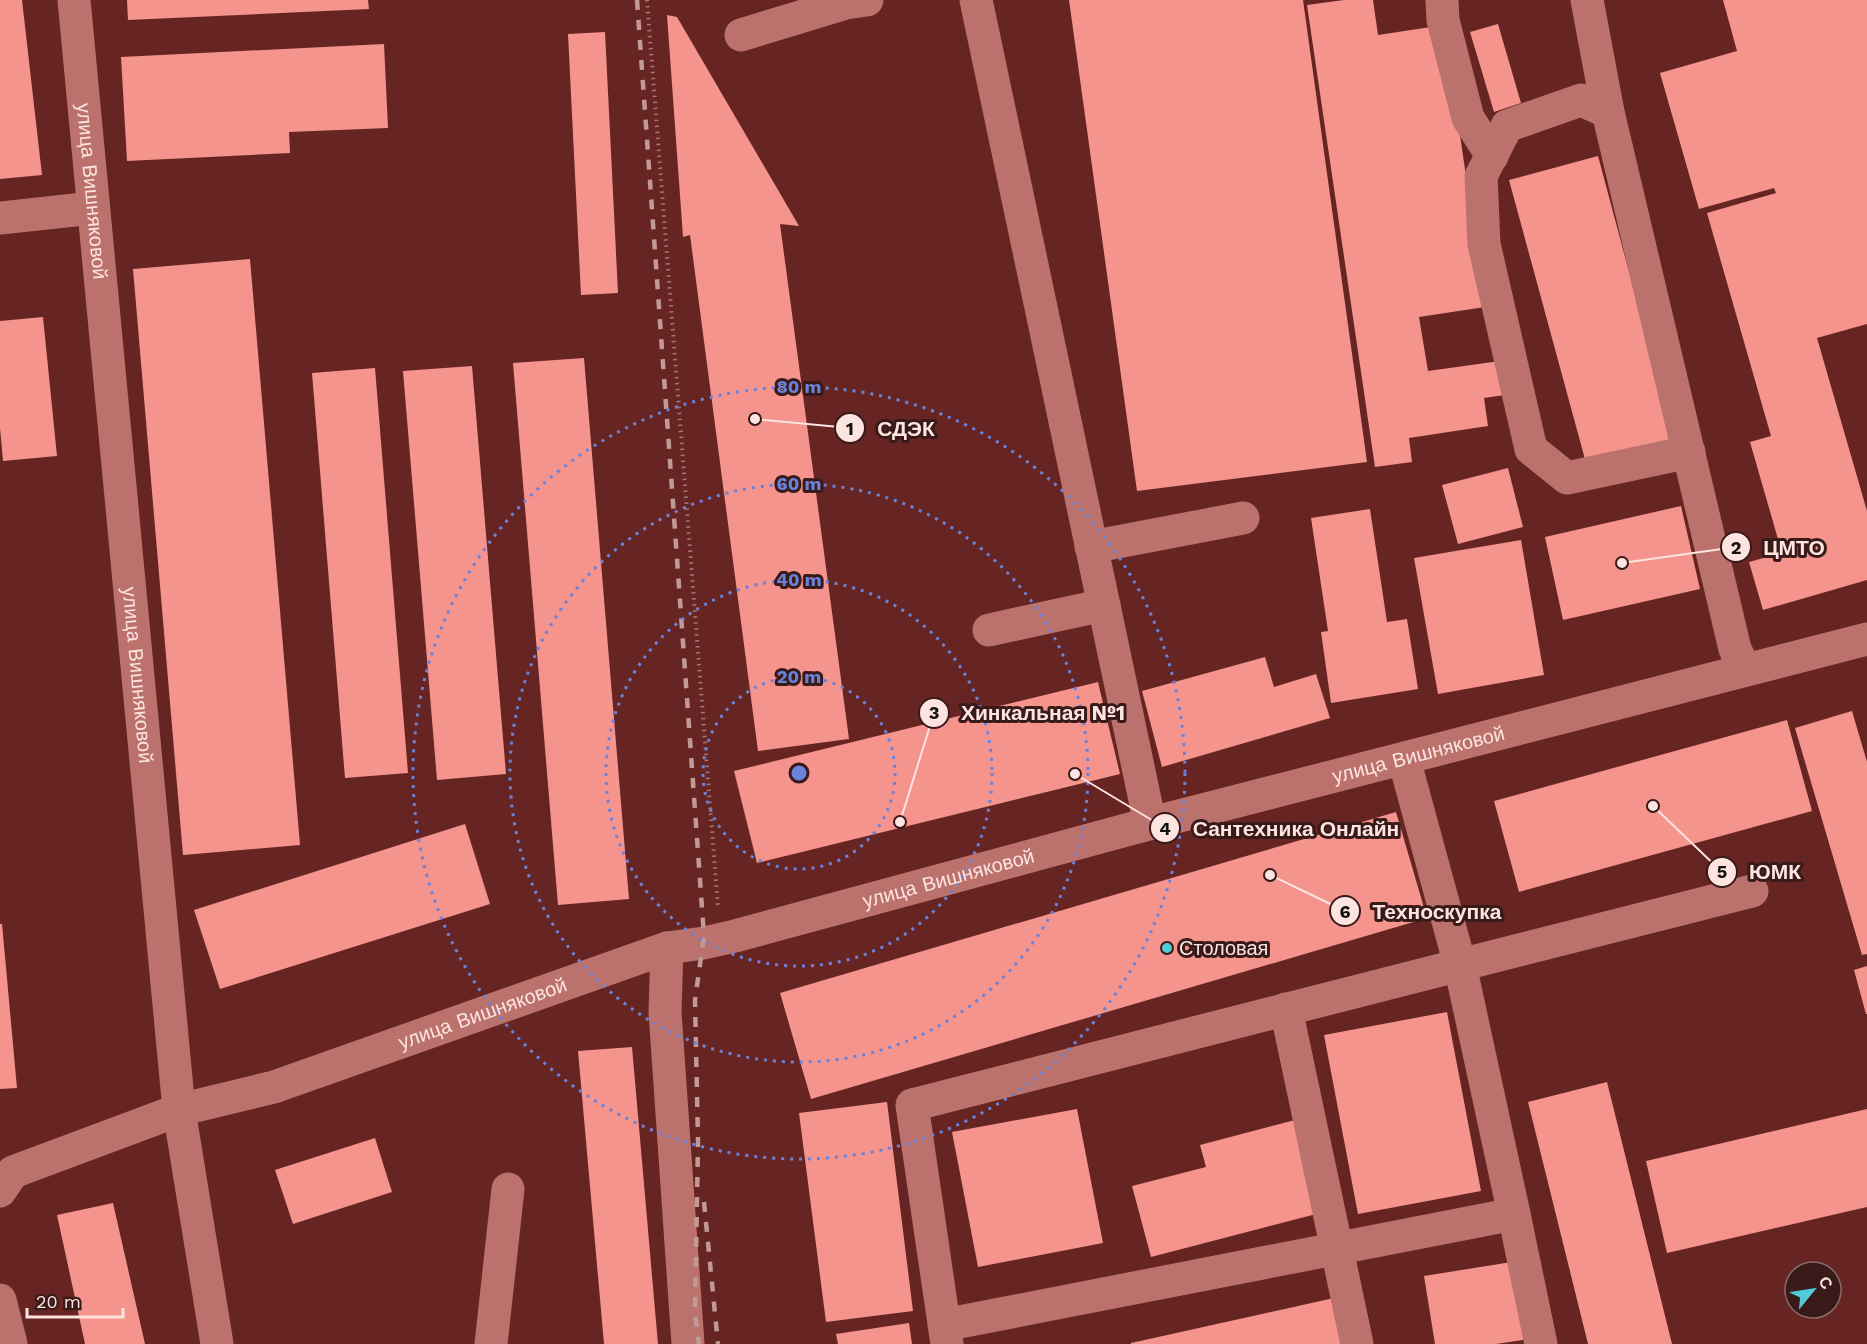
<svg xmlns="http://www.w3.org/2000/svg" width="1867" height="1344" font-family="'Work Sans',sans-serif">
<rect width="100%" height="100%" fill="#662522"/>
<path fill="#f4948d" d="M 0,0 L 22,0 L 42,175 L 0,179 Z
M 127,0 L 368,0 L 369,9 L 128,20 Z
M 1069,0 L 1303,0 L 1367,462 L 1137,491 Z
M 1344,0 L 1373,0 L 1378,35 L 1444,25 L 1485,307 L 1419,317 L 1428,371 L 1507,360 L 1512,394 L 1484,398 L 1488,426 L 1409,438 L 1412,462 L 1375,467 L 1307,5 Z
M 1723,0 L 1867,0 L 1867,324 L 1817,338 L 1867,511 L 1867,580 L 1763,610 L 1749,562 L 1782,553 L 1750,442 L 1771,436 L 1707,213 L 1776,193 L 1774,188 L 1699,209 L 1660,73 L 1737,51 Z
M 667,15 L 677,17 L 799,226 L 780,224 L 849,739 L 758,751 L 690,235 L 683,237 Z
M 1498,24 L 1521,103 L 1494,112 L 1470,32 Z
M 605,32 L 618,293 L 581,295 L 568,34 Z
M 384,44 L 388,128 L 289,132 L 290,153 L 127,161 L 121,57 Z
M 1598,156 L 1674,440 L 1586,463 L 1509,180 Z
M 250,259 L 300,845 L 183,855 L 133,269 Z
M 43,317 L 57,456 L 3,461 L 0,428 L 0,321 Z
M 584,358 L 629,899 L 558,905 L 513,363 Z
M 472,366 L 506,774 L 437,780 L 403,371 Z
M 375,368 L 408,773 L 345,778 L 312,373 Z
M 1508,468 L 1523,527 L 1458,544 L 1442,485 Z
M 1681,506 L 1700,589 L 1563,620 L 1545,537 Z
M 1370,509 L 1387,622 L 1407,619 L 1418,689 L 1331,703 L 1321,632 L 1328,631 L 1311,518 Z
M 1521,540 L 1544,675 L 1438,694 L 1414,558 Z
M 1265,657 L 1274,687 L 1316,674 L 1330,718 L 1162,767 L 1142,691 Z
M 1098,682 L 1120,774 L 757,863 L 734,771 Z
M 1852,711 L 1867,762 L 1867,954 L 1862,955 L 1795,728 Z
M 1787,720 L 1812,811 L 1519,892 L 1494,801 Z
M 1396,812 L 1427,918 L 811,1099 L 780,993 Z
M 465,824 L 490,904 L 220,989 L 194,910 Z
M 0,924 L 2,924 L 17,1088 L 0,1089 Z
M 1867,966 L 1867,1014 L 1866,1014 L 1854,970 Z
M 1447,1012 L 1481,1191 L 1358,1214 L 1324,1035 Z
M 632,1047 L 658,1344 L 604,1344 L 578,1051 Z
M 1607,1082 L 1672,1344 L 1588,1344 L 1528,1102 Z
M 887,1102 L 913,1311 L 826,1322 L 799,1113 Z
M 1077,1109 L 1103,1243 L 978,1267 L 952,1132 Z
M 1867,1109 L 1867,1207 L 1667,1253 L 1646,1161 Z
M 1299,1119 L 1324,1212 L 1151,1257 L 1132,1186 L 1206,1167 L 1200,1145 Z
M 375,1138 L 392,1192 L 293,1224 L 275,1170 Z
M 113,1203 L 145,1344 L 85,1344 L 57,1215 Z
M 1518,1261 L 1530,1339 L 1496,1344 L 1435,1344 L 1424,1276 Z
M 1334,1298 L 1345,1344 L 1131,1344 L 1131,1343 Z
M 909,1323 L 912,1344 L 838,1344 L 836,1334 Z"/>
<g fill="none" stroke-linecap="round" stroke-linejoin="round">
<path stroke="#a77774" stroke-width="4" stroke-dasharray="1.5 4.5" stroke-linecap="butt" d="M 647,0 L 718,907"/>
<g stroke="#bc726c" stroke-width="33">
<path id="s1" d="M 74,0 L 179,1110 L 217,1344"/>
<path d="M 976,0 L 1148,814 L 1152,823"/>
<path d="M 1442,0 L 1443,20 L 1468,118 L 1492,156"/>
<path d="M 1587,0 L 1608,112 L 1735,649 L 1745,670"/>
<path d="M 741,35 L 846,3 L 867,0"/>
<path d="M 1608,112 L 1581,100 L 1507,126 L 1481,176 L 1484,244 L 1531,449 L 1567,478 L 1689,452"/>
<path d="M 0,218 L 93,208"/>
<path d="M 1091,547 L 1243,518"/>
<path d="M 989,630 L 1104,605"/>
<path d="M 1404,759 L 1460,965 L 1752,891"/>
<path d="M 667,948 L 665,1012 L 688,1344"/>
<path d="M 1286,1009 L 1357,1344"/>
<path id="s2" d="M 0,1191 L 13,1172 L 179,1110 L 274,1087 L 667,948 L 704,943 L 735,936 L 1152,823 L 1867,639"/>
<path d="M 1514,1214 L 1541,1344"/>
<path d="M 0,1300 L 11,1344"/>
<path d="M 944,1325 L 1514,1214 L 1460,965 L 912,1105 L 947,1344"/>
<path d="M 491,1344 L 508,1189"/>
</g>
<path stroke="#c19996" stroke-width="4.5" stroke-dasharray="10 10" stroke-linecap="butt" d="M 637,0 L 704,936 L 695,1000 L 698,1142 L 695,1314 L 699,1344
M 704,1202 L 718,1344"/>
</g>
<g fill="none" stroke="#6b82db" stroke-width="3" stroke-dasharray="3 6">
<circle cx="799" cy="773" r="96"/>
<circle cx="799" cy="773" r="193"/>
<circle cx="799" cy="773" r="289"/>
<circle cx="799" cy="773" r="386"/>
</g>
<circle fill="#52cbd8" stroke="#381a18" stroke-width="2" cx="1167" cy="948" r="6"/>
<g text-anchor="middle" stroke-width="6" stroke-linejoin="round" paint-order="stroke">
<g font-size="20" fill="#fde4e1" stroke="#381a18">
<text dy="7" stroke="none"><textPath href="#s1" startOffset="192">улица Вишняковой</textPath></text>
<text dy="7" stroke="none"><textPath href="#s1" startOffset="678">улица Вишняковой</textPath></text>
<text dy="7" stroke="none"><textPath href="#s2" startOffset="1491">улица Вишняковой</textPath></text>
<text dy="7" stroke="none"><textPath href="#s2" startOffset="1005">улица Вишняковой</textPath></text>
<text dy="7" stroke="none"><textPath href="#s2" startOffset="519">улица Вишняковой</textPath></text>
</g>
<g font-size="20" fill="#fde4e1" stroke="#381a18" text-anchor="start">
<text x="1179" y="955">Столовая</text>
</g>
</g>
<circle cx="799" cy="773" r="9" fill="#6b82db" stroke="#381a18" stroke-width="3"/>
<g font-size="18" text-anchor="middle" font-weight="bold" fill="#6b82db" stroke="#381a18" stroke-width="6" stroke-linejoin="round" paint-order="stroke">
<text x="799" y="393">80 m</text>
<text x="799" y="490">60 m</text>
<text x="799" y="586">40 m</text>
<text x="799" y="683">20 m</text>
</g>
<path fill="none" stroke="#fde4e1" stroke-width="2" d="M755 419L850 428M1622 563L1736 547M900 822L934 713M1075 774L1165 828M1653 806L1722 872M1270 875L1345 911"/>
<g fill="#fde4e1" stroke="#381a18" stroke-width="2">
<circle cx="755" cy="419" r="6"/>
<circle cx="1622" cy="563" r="6"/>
<circle cx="900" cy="822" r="6"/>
<circle cx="1075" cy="774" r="6"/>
<circle cx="1653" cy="806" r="6"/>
<circle cx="1270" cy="875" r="6"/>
<circle cx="850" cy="428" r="15"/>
<circle cx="1736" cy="547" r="15"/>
<circle cx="934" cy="713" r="15"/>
<circle cx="1165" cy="828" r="15"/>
<circle cx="1722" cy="872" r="15"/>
<circle cx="1345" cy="911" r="15"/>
</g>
<g font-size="18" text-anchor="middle" font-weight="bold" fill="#111">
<text x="850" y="435">1</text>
<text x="1736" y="554">2</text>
<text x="934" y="719">3</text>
<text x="1165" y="835">4</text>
<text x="1722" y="878">5</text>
<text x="1345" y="918">6</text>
</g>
<g font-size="21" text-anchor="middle" font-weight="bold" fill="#fde4e1" stroke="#381a18" stroke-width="6" stroke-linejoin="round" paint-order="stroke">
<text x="906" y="436">СДЭК</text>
<text x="1794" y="555">ЦМТО</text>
<text x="1043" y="720">Хинкальная №1</text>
<text x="1296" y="836">Сантехника Онлайн</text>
<text x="1775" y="879">ЮМК</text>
<text x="1437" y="919">Техноскупка</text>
</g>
<g transform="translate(1813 1290) rotate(60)"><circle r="28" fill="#381a18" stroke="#876b68" stroke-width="1.5"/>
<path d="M0-4.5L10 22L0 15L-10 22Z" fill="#52cbd8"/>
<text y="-9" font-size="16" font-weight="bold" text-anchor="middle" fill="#fde4e1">С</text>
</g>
<path d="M27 1308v9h96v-9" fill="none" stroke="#fde4e1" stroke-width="3"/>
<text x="36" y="1308" font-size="18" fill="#fde4e1" stroke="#381a18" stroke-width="4.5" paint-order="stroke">20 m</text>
</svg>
